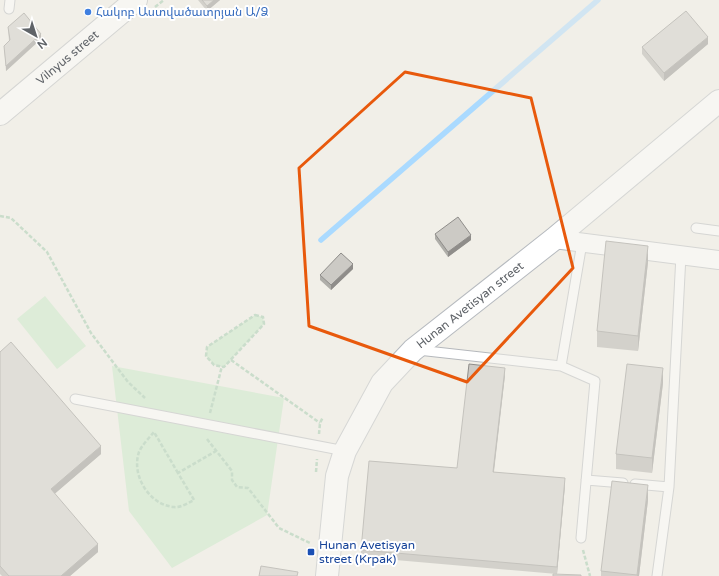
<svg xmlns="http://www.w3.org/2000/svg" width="719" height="576" font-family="'Varela Round','Noto Sans Armenian',sans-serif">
<rect width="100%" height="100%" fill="#f1efe8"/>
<path fill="#c5e8c5" d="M 45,296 L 86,346 L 57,369 L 17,319 Z
M 255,315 L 263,317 L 264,324 L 224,367 L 214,365 L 206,356 L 207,347 Z
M 112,366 L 284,398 L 267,515 L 172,568 L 129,511 Z"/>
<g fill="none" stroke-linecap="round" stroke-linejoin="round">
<path stroke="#aadaff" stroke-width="5.5" d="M 321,240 L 598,0"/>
<defs>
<path id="service" d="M 9,9 L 10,0
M 696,228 L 719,231
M 418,350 L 561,366 L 595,381 L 581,538
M 561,366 L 582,243
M 75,399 L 345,451
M 586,480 L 623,483
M 635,484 L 669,487
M 657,576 L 669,487 L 681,255"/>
<path id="minor" d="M 554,239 L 719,260"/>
<g id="tertiary">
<path id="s1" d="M 0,114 L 136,0"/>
</g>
<g id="secondary">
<path id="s2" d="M 327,576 L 337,476 L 345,451 L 382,383 L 413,350 L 554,239 L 719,101"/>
</g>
</defs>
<use href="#service" stroke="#b5b8bc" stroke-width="11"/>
<use href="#minor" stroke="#b5b8bc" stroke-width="20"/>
<use href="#tertiary" stroke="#b5b8bc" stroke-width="24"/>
<use href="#secondary" stroke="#b6babf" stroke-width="24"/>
<path stroke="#9cc7a9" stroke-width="2.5" stroke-dasharray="4 2" stroke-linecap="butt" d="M 155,7 L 164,0
M 0,216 L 11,218 L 47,252 L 91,333 L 128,382 L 145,398
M 255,315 L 263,317 L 264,324 L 224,367 L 214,365 L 206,356 L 207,347 Z
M 231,360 L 320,423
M 210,413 L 222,366
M 319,434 L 320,423 L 323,417
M 207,439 L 232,471 L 232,480 L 237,487 L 248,488 L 279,528 L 310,543
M 316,472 L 317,459
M 178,473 L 154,432 C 149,438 142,445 139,452 C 131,475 149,505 174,507 C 180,508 188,503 194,500 L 178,473 L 216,451
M 583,550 L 590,576"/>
<use href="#service" stroke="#fff" stroke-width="9"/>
<use href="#minor" stroke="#fff" stroke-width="18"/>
<use href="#tertiary" stroke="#fff" stroke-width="22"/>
<use href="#secondary" stroke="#fff" stroke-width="22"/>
</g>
<path fill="#afaea9" d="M 198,0 L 220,0 L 207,11 Z
M 8,27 L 41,39 L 6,71 L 4,46 L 9,41 Z
M 708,44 L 664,81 L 642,54 L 642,47 Z
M 435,234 L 471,240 L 448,257 L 435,239 Z
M 648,262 L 638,351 L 597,347 L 597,331 Z
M 353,269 L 331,290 L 320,280 L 320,275 Z
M 0,352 L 101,454 L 54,494 L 98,552 L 70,576 L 2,576 L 0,574 Z
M 505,375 L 494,472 L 565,485 L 557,574 L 361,557 L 361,550 L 457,468 Z
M 663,383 L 652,473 L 616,469 L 616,454 Z
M 648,500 L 639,576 L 601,576 L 601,571 Z"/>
<path fill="#8f8d8a" d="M 214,0 L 220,0 L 207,11 L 207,6 Z
M 41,34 L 41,39 L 6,71 L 6,66 Z
M 708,37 L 708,44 L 664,81 L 664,73 Z
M 471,235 L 471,240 L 448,257 L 448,252 Z
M 648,246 L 648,262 L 638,351 L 638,336 Z
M 353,264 L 353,269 L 331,290 L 331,285 Z
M 505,368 L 505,375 L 493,478 L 493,472 Z
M 663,368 L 663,383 L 652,473 L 652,458 Z
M 101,446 L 101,454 L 51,497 L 51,489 Z
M 565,478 L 565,485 L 557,574 L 557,567 Z
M 648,485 L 648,500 L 639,576 L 637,576 Z
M 98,544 L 98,552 L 70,576 L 61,576 Z"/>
<path fill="#cccac5" stroke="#8f8d8a" d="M 202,0 L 214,0 L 207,6 Z
M 686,11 L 708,37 L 664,73 L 642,47 Z
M 24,13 L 41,34 L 6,66 L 4,46 L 10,40 L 8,27 Z
M 458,217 L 471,235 L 448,252 L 435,234 Z
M 606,241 L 648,246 L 638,336 L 597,331 Z
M 341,253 L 353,264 L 331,285 L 320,275 Z
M 11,342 L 101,446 L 51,489 L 98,544 L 61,576 L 9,576 L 0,566 L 0,352 Z
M 469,364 L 505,368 L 493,472 L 565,478 L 557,567 L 361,550 L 369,461 L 457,468 Z
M 627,364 L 663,368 L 652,458 L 616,454 Z
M 612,481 L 648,485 L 637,575 L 601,571 Z
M 261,566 L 298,572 L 297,576 L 259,576 Z
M 553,574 L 581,575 L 581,576 L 553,576 Z"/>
<path d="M0 0H719V576H0ZM 405,72 L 531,98 L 573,268 L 467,382 L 309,326 L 299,168 Z" fill="#f1efe8" fill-opacity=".55" fill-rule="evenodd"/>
<path fill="none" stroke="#e8590c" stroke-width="3" stroke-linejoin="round" d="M 405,72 L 531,98 L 573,268 L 467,382 L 309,326 L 299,168 Z"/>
<circle fill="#3f7fe0" stroke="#fff" stroke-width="1.5" cx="88" cy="12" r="4"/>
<rect fill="#1a4fb4" stroke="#fff" stroke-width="1.5" x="307" y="548" width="8" height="8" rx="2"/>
<g text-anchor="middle" stroke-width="4" stroke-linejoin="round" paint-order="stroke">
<g font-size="12" fill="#366cbe" stroke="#fff" text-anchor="start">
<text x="96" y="16">Հակոբ Աստվածատրյան Ա/Ձ</text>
</g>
<g font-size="12" fill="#5f6368" stroke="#fff">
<text dy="4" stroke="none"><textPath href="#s1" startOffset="88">Vilnyus street</textPath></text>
<text dy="4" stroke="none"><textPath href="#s2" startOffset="322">Hunan Avetisyan street</textPath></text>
</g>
<g font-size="12" fill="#164399" stroke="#fff" text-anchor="start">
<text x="319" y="549">Hunan Avetisyan<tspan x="319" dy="14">street (Krpak)</tspan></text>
</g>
</g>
<g transform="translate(36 36) rotate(141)" stroke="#ffffff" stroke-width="3" paint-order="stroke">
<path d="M0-3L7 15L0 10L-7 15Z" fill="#5f6368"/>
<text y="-6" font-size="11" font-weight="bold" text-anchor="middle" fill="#5f6368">N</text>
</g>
</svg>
